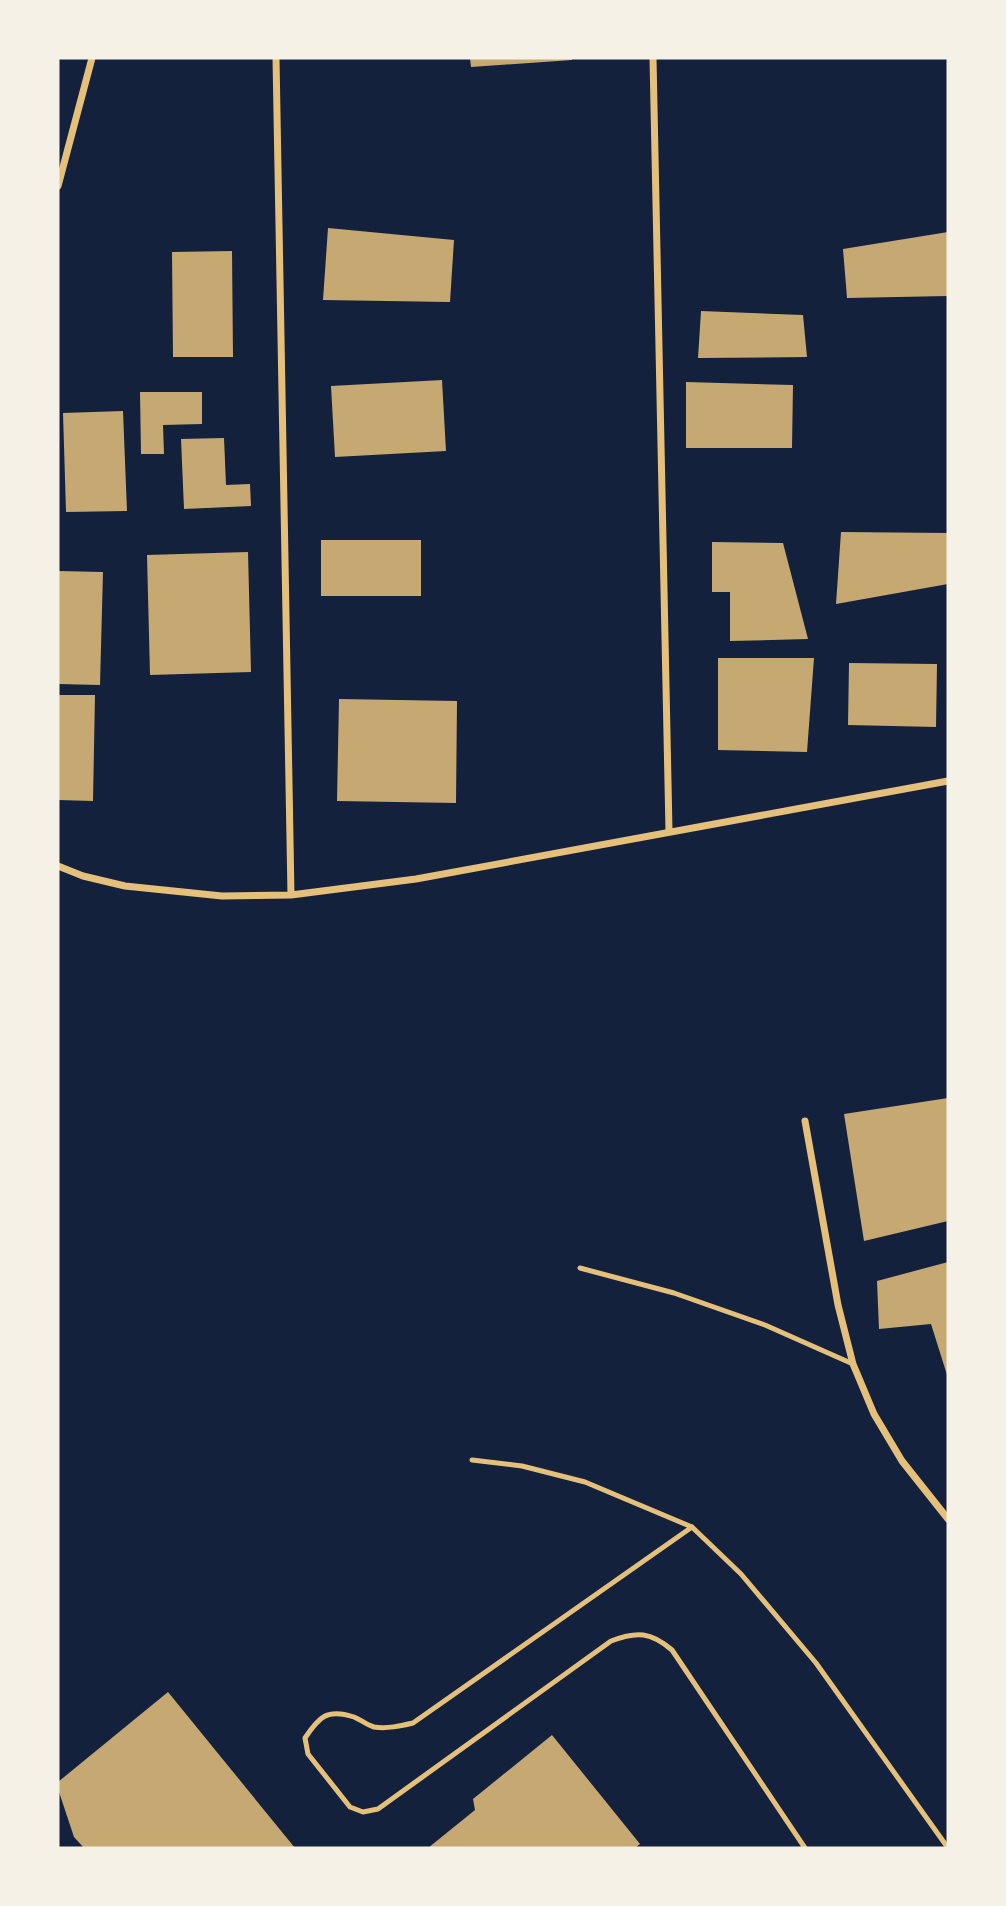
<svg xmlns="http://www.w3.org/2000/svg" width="1006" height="1906" font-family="Figtree,sans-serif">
<rect width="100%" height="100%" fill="#14213d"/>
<path fill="#c6a872" d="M 470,58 L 572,58 L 572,60 L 471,67 Z
M 328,228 L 454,240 L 450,302 L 323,300 Z
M 948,232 L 948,296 L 847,298 L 843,249 Z
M 232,251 L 233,357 L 173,357 L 172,252 Z
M 701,311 L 803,315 L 807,357 L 698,358 Z
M 442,380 L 446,451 L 335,457 L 331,386 Z
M 686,382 L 793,385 L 792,448 L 686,448 Z
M 140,392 L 202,392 L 202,424 L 163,425 L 164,454 L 141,454 Z
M 123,411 L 127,511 L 66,512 L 63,413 Z
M 224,438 L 226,485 L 250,484 L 251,506 L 184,509 L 181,439 Z
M 841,532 L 948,533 L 948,584 L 836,604 Z
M 321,540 L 421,540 L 421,596 L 321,596 Z
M 712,542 L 783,543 L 808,639 L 730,641 L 730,592 L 712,592 Z
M 248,552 L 251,672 L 150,675 L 147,555 Z
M 58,571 L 103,572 L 100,685 L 58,684 Z
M 718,658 L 814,658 L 807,752 L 718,750 Z
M 849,663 L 937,664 L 936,727 L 848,725 Z
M 58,695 L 95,695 L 93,801 L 58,800 Z
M 339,699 L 457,701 L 456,803 L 337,801 Z
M 948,1098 L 948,1221 L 864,1241 L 844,1114 Z
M 948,1262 L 948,1378 L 931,1324 L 879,1329 L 877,1281 Z
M 168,1692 L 295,1848 L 84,1848 L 74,1837 L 58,1789 L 58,1782 Z
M 552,1735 L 640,1844 L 635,1848 L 428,1848 L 475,1810 L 473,1799 Z"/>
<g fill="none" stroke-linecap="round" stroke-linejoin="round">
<path stroke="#e5c07b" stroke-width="5" d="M 580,1268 L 674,1293 L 765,1325 L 853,1364
M 472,1460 L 522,1466 L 585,1482 L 692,1527 L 741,1574 L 816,1663 L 948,1848
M 692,1527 L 413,1723 C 400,1726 387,1729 374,1727 C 367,1725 361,1720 354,1717 C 327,1708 319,1717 305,1738 L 308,1754 L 350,1807 L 363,1812 L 378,1809 L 611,1641 C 637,1631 651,1632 672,1650 L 805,1848"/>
<path stroke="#e5c07b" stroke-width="7" d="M 276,58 L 291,895
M 653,58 L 669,831
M 58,186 L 92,58
M 58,866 L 83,876 L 125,886 L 222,896 L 291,895 L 416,879 L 948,781
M 805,1121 L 838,1305 L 853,1364 L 874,1414 L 902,1461 L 948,1519"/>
</g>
<rect width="1006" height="1906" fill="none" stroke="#f6f1e7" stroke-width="119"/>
</svg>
